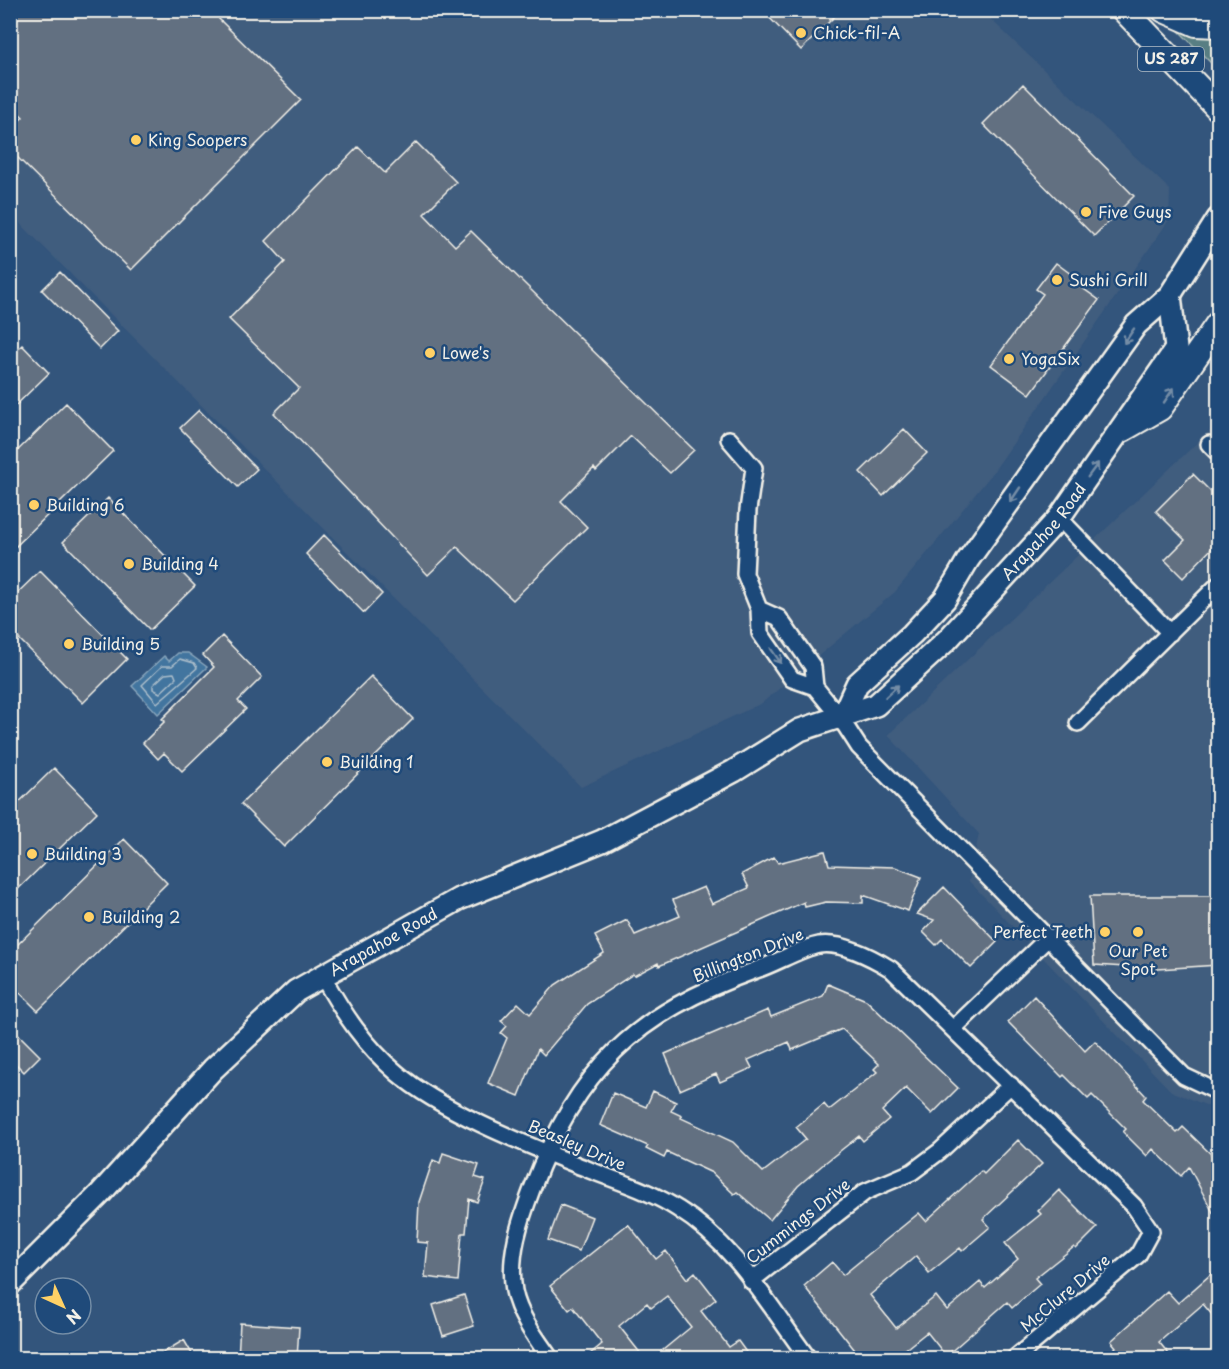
<svg xmlns="http://www.w3.org/2000/svg" width="1229" height="1369" font-family="'Playpen Sans',sans-serif">
<rect width="100%" height="100%" fill="#33557c"/>
<filter id="ink" filterUnits="userSpaceOnUse"><feTurbulence type="fractalNoise" baseFrequency=".0167" numOctaves="2"/><feDisplacementMap in="SourceGraphic" scale="12" xChannelSelector="R" yChannelSelector="G"/><feConvolveMatrix kernelMatrix="1 2 1 2 8 2 1 2 1" color-interpolation-filters="sRGB"/></filter>
<g filter="url(#ink)">
<path fill="#415d7e" d="M 10,11 L 982,11 L 1170,190 L 1169,220 L 991,475 L 895,592 L 762,703 L 581,787 L 11,214 Z
M 1218,423 L 1218,1110 L 1171,1091 L 969,881 L 979,834 L 888,735 Z"/>
<path fill="#587e83" stroke="#a6b8b6" stroke-width="1.5" d="M 1182,27 L 1218,34 L 1218,70 L 1179,31 Z"/>
<path fill="#42749f" stroke="#89a6bc" stroke-width="1.5" d="M 178,653 L 188,653 L 207,667 L 158,714 L 132,686 L 164,656 L 169,661 Z"/>
<g fill="none" stroke-linecap="round" stroke-linejoin="round">
<path stroke="#adbfcb" stroke-width="1.5" d="M 180,659 L 194,663 L 197,668 L 157,703 L 142,685 L 162,666 L 172,666 Z
M 174,673 L 176,678 L 160,693 L 153,689 L 153,685 L 165,674 Z"/>
</g>
<path fill="#626f81" stroke="#f4f1e8" stroke-width="1.5" d="M 10,10 L 228,10 L 219,19 L 301,100 L 131,270 L 10,150 L 10,130 L 23,117 L 10,104 Z
M 762,10 L 841,10 L 801,50 Z
M 1023,84 L 1134,196 L 1094,236 L 983,124 Z
M 416,142 L 456,182 L 424,214 L 455,246 L 471,231 L 694,450 L 670,473 L 631,436 L 596,471 L 594,468 L 561,501 L 587,527 L 513,600 L 457,547 L 428,575 L 274,413 L 299,388 L 229,319 L 285,262 L 266,241 L 358,147 L 385,173 Z
M 1056,263 L 1083,283 L 1081,287 L 1099,300 L 1030,394 L 991,365 L 1043,294 L 1036,289 Z
M 60,272 L 118,331 L 100,349 L 42,290 Z
M 22,345 L 49,373 L 10,411 L 10,356 Z
M 66,403 L 113,451 L 10,552 L 10,458 Z
M 199,410 L 257,469 L 238,487 L 180,428 Z
M 904,429 L 927,453 L 883,496 L 860,472 Z
M 1193,474 L 1218,499 L 1218,542 L 1183,578 L 1165,560 L 1185,540 L 1156,511 Z
M 108,498 L 195,586 L 150,630 L 63,542 Z
M 324,535 L 382,594 L 364,613 L 306,554 Z
M 40,571 L 127,659 L 83,703 L 10,630 L 10,600 Z
M 222,636 L 262,677 L 238,701 L 246,709 L 182,771 L 164,753 L 158,759 L 143,743 L 165,721 L 162,719 L 214,667 L 203,655 Z
M 371,676 L 413,719 L 284,847 L 241,804 Z
M 54,768 L 97,812 L 10,897 L 10,811 Z
M 124,839 L 167,883 L 38,1011 L 10,983 L 10,952 Z
M 825,851 L 829,865 L 895,867 L 921,877 L 908,911 L 863,895 L 863,903 L 826,902 L 805,907 L 804,902 L 659,966 L 658,963 L 634,976 L 633,974 L 587,1004 L 544,1055 L 538,1049 L 519,1096 L 488,1083 L 507,1038 L 501,1033 L 507,1026 L 501,1021 L 518,1003 L 530,1014 L 555,985 L 604,953 L 595,936 L 627,920 L 635,935 L 680,916 L 673,900 L 704,887 L 712,904 L 749,888 L 742,874 L 774,857 L 778,863 Z
M 944,887 L 997,942 L 971,968 L 942,939 L 936,945 L 923,932 L 934,920 L 917,914 Z
M 1090,896 L 1218,896 L 1218,965 L 1158,969 L 1094,965 Z
M 828,984 L 866,1000 L 958,1088 L 932,1114 L 906,1088 L 882,1111 L 889,1119 L 863,1141 L 859,1136 L 826,1162 L 798,1186 L 770,1220 L 737,1192 L 734,1194 L 712,1173 L 667,1152 L 664,1158 L 646,1149 L 648,1146 L 600,1125 L 613,1093 L 646,1107 L 653,1091 L 676,1102 L 671,1111 L 682,1116 L 681,1118 L 733,1142 L 763,1172 L 806,1139 L 796,1127 L 824,1104 L 829,1110 L 877,1072 L 874,1069 L 879,1064 L 842,1029 L 792,1050 L 789,1042 L 748,1060 L 752,1068 L 720,1082 L 716,1074 L 680,1090 L 665,1054 L 768,1010 L 771,1017 L 823,996 Z
M 1034,996 L 1085,1051 L 1095,1041 L 1146,1096 L 1143,1100 L 1177,1133 L 1183,1127 L 1218,1161 L 1218,1222 L 1189,1167 L 1181,1176 L 1153,1149 L 1147,1156 L 1123,1132 L 1126,1129 L 1092,1095 L 1088,1099 L 1064,1075 L 1062,1077 L 1008,1022 Z
M 10,1026 L 40,1056 L 24,1072 L 10,1058 Z
M 1018,1140 L 1042,1164 L 983,1219 L 990,1227 L 962,1251 L 960,1248 L 929,1273 L 916,1256 L 870,1295 L 896,1328 L 936,1296 L 947,1310 L 980,1282 L 985,1288 L 1018,1259 L 1005,1243 L 1041,1214 L 1038,1211 L 1059,1190 L 1097,1228 L 1076,1249 L 1074,1247 L 1035,1278 L 1040,1284 L 1012,1308 L 1007,1302 L 946,1356 L 927,1332 L 893,1359 L 862,1359 L 804,1286 L 832,1262 L 843,1275 L 919,1213 L 926,1221 L 981,1171 L 984,1174 Z
M 443,1153 L 479,1165 L 475,1177 L 485,1180 L 477,1202 L 469,1199 L 466,1233 L 462,1233 L 458,1281 L 425,1277 L 428,1243 L 417,1242 L 419,1202 L 433,1160 L 440,1163 Z
M 561,1205 L 592,1217 L 579,1251 L 548,1240 Z
M 628,1224 L 656,1259 L 666,1251 L 687,1279 L 695,1272 L 716,1299 L 701,1311 L 729,1347 L 738,1341 L 751,1359 L 652,1359 L 691,1327 L 667,1296 L 651,1308 L 647,1303 L 619,1326 L 645,1359 L 584,1359 L 602,1344 L 573,1307 L 569,1310 L 550,1286 Z
M 1218,1268 L 1218,1322 L 1203,1304 L 1159,1342 L 1173,1359 L 1103,1359 L 1116,1347 L 1111,1341 L 1167,1291 L 1178,1303 Z
M 464,1295 L 474,1326 L 443,1336 L 433,1305 Z
M 240,1323 L 299,1327 L 297,1359 L 238,1359 Z
M 184,1340 L 195,1359 L 152,1359 Z"/>
<g fill="none" stroke-linecap="round" stroke-linejoin="round">
<defs>
<path id="minor" d="M 729,439 L 754,468 L 748,510 L 745,574 L 759,609 L 760,633 L 792,679 L 815,687
M 1209,444 L 1218,453
M 1059,518 L 1170,633
M 759,609 L 779,618 L 813,667 L 815,687 L 841,719 L 859,747 L 1184,1076 L 1218,1092
M 1078,723 L 1218,585
M 323,977 C 343,1013 365,1046 397,1073 C 442,1112 530,1146 587,1169 C 617,1181 651,1191 678,1209 C 735,1244 769,1306 808,1358
M 953,1029 L 1049,937
M 751,1281 L 865,1192 L 912,1172 L 940,1151 L 1011,1085
M 550,1358 C 536,1338 519,1316 514,1291 C 508,1256 520,1221 532,1189 C 578,1068 634,1014 756,970 C 775,964 801,948 819,945 C 842,942 873,958 891,969 L 1134,1206 L 1151,1231 L 1138,1255 L 1015,1358"/>
<g id="secondary">
<path d="M 841,719 L 857,684 L 912,634 L 945,599 L 968,560 L 1136,325 L 1170,295 L 1218,219"/>
<path id="s1" d="M 10,1284 L 99,1195 L 213,1069 L 296,991 L 459,899 L 602,841 L 636,823 L 734,771 L 800,730 L 876,705 L 947,640 L 1059,518 L 1176,349 L 1170,295"/>
</g>
<path id="primary" d="M 1124,10 L 1218,108
M 1164,10 L 1196,24 L 1218,25
M 1123,429 L 1160,408 L 1218,324"/>
</defs>
<use href="#minor" stroke="#f4f1e8" stroke-width="20"/>
<use href="#secondary" stroke="#f4f1e8" stroke-width="26"/>
<use href="#primary" stroke="#f4f1e8" stroke-width="28"/>
<use href="#minor" stroke="#1f4a7a" stroke-width="15"/>
<use href="#secondary" stroke="#1f4a7a" stroke-width="21"/>
<use href="#primary" stroke="#1f4a7a" stroke-width="24"/>
</g>
<defs><path id="oneway-shaft" d="M-6 0H5M1.5-3L5.5 0L1.5 3" fill="none" stroke-width="1.6" stroke-linecap="round" stroke-linejoin="round" transform="scale(1.5)"/></defs>
<g stroke="#748da6">
<use href="#oneway-shaft" transform="translate(1129 336) rotate(124)"/>
<use href="#oneway-shaft" transform="translate(1169 395) rotate(-56)"/>
<use href="#oneway-shaft" transform="translate(1093 470) rotate(-54)"/>
<use href="#oneway-shaft" transform="translate(1015 495) rotate(124)"/>
<use href="#oneway-shaft" transform="translate(776 656) rotate(55)"/>
<use href="#oneway-shaft" transform="translate(892 691) rotate(-43)"/>
</g>
</g>
<g fill="#ffd166" stroke="#1f4a7a" stroke-width="2">
<circle cx="801" cy="33" r="6"/>
<circle cx="136" cy="140" r="6"/>
<circle cx="1086" cy="212" r="6"/>
<circle cx="1057" cy="280" r="6"/>
<circle cx="430" cy="353" r="6"/>
<circle cx="1009" cy="359" r="6"/>
<circle cx="34" cy="505" r="6"/>
<circle cx="129" cy="564" r="6"/>
<circle cx="69" cy="644" r="6"/>
<circle cx="327" cy="762" r="6"/>
<circle cx="32" cy="854" r="6"/>
<circle cx="89" cy="917" r="6"/>
<circle cx="1105" cy="932" r="6"/>
<circle cx="1138" cy="932" r="6"/>
</g>
<g text-anchor="middle" stroke-width="5" stroke-linejoin="round" paint-order="stroke">
<rect fill="#1f4a7a" stroke="#b4bfc7" stroke-width="1.5" x="1138" y="47" width="66" height="24" rx="4.5"/>
<g font-size="15" font-weight="bold" fill="#f4f1e8">
<text x="1171" y="64">US 287</text>
</g>
<g font-size="16" fill="#f4f1e8" stroke="#1f4a7a" text-anchor="start">
<text x="813" y="39">Chick-fil-A</text>
<text x="148" y="146">King Soopers</text>
<text x="1098" y="218">Five Guys</text>
<text x="1069" y="286">Sushi Grill</text>
<text x="442" y="359">Lowe's</text>
<text x="1021" y="365">YogaSix</text>
<text x="46" y="511">Building 6</text>
<text x="141" y="570">Building 4</text>
<text x="81" y="650">Building 5</text>
<text x="339" y="768">Building 1</text>
<text x="44" y="860">Building 3</text>
<text x="101" y="923">Building 2</text>
<text x="1093" y="938" text-anchor="end">Perfect Teeth</text>
<text x="1138" y="957" text-anchor="middle">Our Pet<tspan x="1138" dy="18">Spot</tspan></text>
</g>
<g font-size="16" fill="#f4f1e8" stroke="#1f4a7a">
<text dy="6" stroke="none"><textPath href="#s1" startOffset="1300">Arapahoe Road</textPath></text>
<text dy="6" stroke="none"><textPath href="#s1" startOffset="510">Arapahoe Road</textPath></text>
<text transform="translate(748 955) rotate(-22)" y="6">Billington Drive</text>
<text transform="translate(577 1145) rotate(23)" y="6">Beasley Drive</text>
<text transform="translate(798 1221) rotate(-38)" y="6">Cummings Drive</text>
<text transform="translate(1065 1293) rotate(-40)" y="6">McClure Drive</text>
</g>
</g>
<rect width="1229" height="1369" fill="none" stroke="#1f4a7a" stroke-width="36"/>
<rect x="18" y="18" width="1193" height="1333" fill="none" stroke="#f4f1e8" stroke-width="2" filter="url(#ink)"/>
<g transform="translate(63 1306) rotate(135)"><circle r="28" fill="#1f4a7a" stroke="#748da6" stroke-width="1.5"/>
<path d="M0-4.5L10 22L0 15L-10 22Z" fill="#ffd166"/>
<text y="-9" font-size="16" font-weight="bold" text-anchor="middle" fill="#f4f1e8">N</text>
</g>
</svg>
